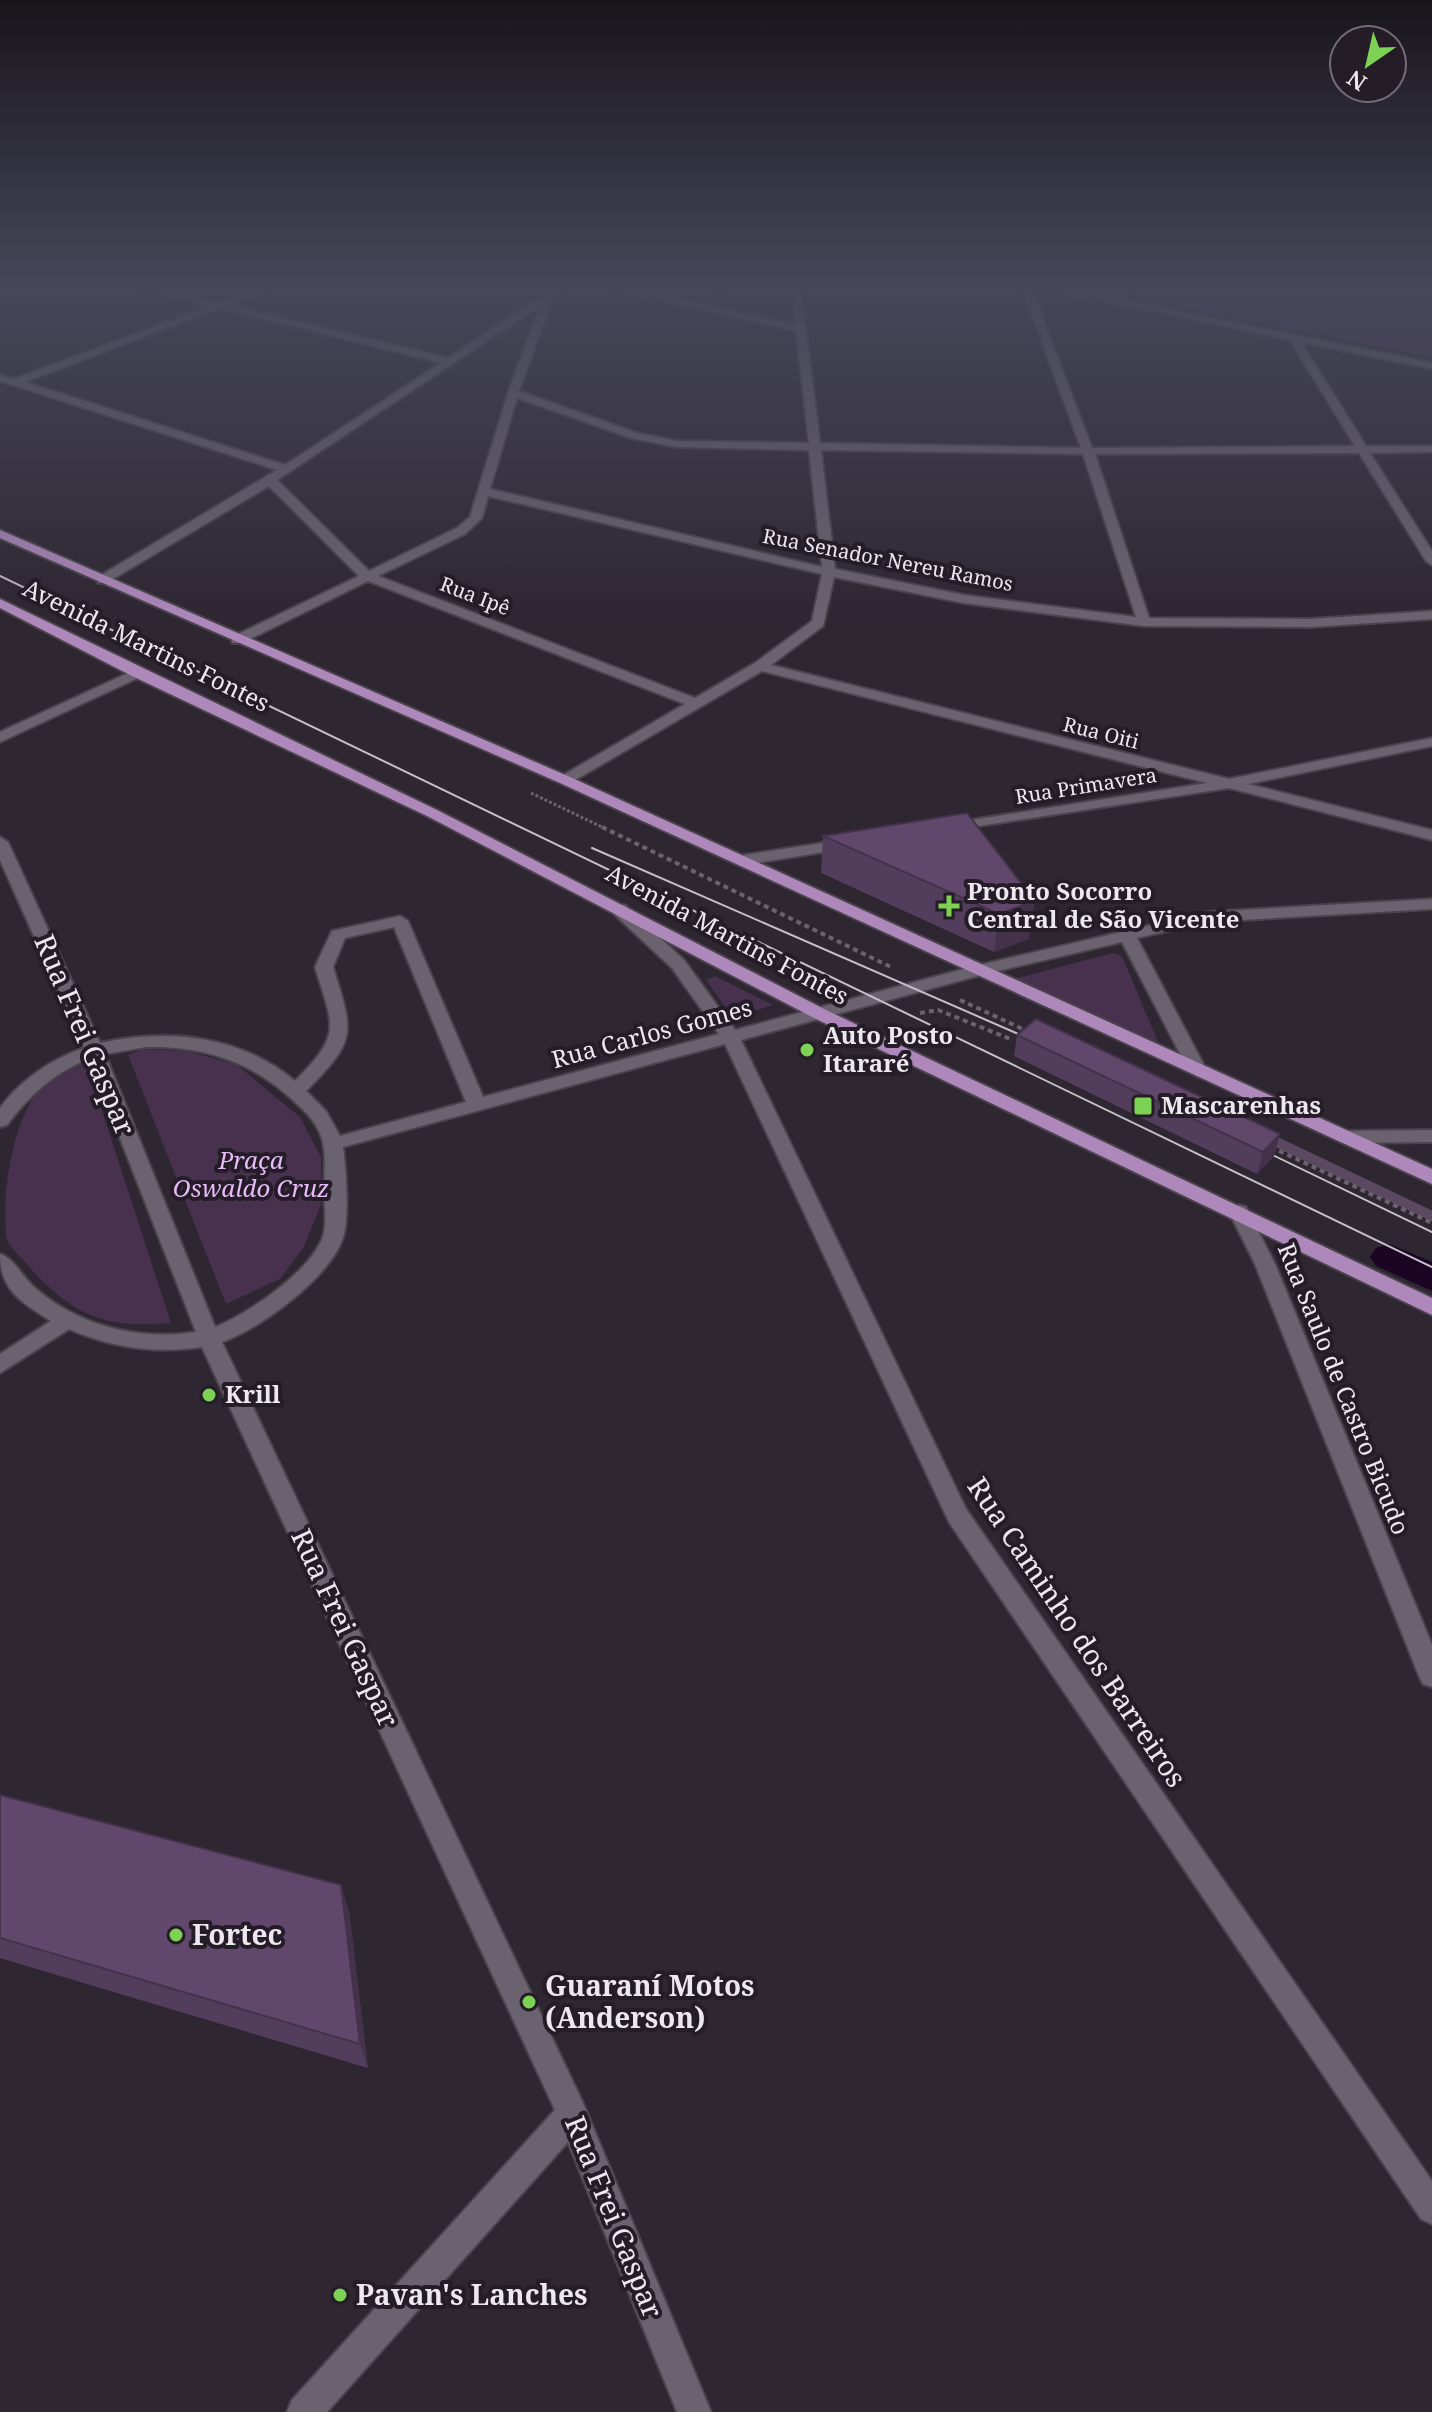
<svg xmlns="http://www.w3.org/2000/svg" width="1432" height="2412" font-family="'Noto Serif',serif">
<rect width="100%" height="100%" fill="#2e2631"/>
<path fill="#47314f" d="M 1159,285 L 1432,285 L 1432,357 L 1136,299 Z
M 1113,953 L 1122,956 L 1159,1044 L 1155,1045 L 1014,979 Z
M 715,976 L 773,1005 L 733,1018 L 706,980 Z
M 144,1049 L 186,1051 L 236,1064 L 300,1117 L 321,1157 L 321,1204 L 304,1247 L 280,1279 L 226,1304 L 128,1055 Z
M 86,1061 L 171,1323 C 106,1329 74,1316 31,1269 C 24,1260 13,1251 7,1241 C 0,1191 14,1095 62,1068 C 69,1065 78,1063 86,1061 Z"/>
<g fill="none" stroke-linecap="round" stroke-linejoin="round">
<path stroke="#5b4961" stroke-width="10" d="M 1266,1137 L 1432,1216"/>
<path fill="#1c0524" fill-rule="evenodd" d="M 1389,1244 L 1432,1262 L 1432,1291 L 1376,1266 L 1370,1257 L 1376,1248 Z"/>
<defs>
<path id="minor" d="M 131,285 C 160,285 190,303 217,302 C 238,302 256,285 277,285 L 229,305 L 448,358 L 546,293 L 560,285 L 570,285 L 553,298 L 519,391 L 637,433 L 677,441 L 809,443 L 796,331 L 598,285 L 613,285 L 796,325 L 791,285 L 800,285 L 820,443 L 1081,448 L 1021,285 L 1030,285 L 1092,448 L 1355,446 L 1290,340 L 1032,285 L 1048,285 L 1107,297 L 1127,285 L 1137,285 L 1117,299 L 1432,363 L 1432,369 L 1301,342 L 1366,446 L 1432,446 L 1432,452 L 1370,453 L 1432,551 L 1432,565 L 1426,561 L 1359,453 L 1095,454 L 1149,618 L 1311,619 L 1432,611 L 1432,619 L 1311,627 L 1144,626 L 964,603 L 834,577 L 823,626 L 771,665 L 1229,779 L 1432,738 L 1432,746 L 1248,784 L 1432,830 L 1432,840 L 1229,788 L 946,831 L 944,828 L 952,823 L 1207,783 L 762,671 L 570,783 L 560,783 L 560,777 L 685,704 L 368,581 L 242,643 L 232,643 L 232,637 L 359,576 L 269,486 L 106,583 L 98,583 L 98,577 L 277,470 L 0,381 L 0,375 L 14,379 L 209,306 ZM 540,306 L 508,393 L 470,517 L 457,528 L 369,571 L 277,480 ZM 220,308 L 441,363 L 285,465 L 25,382 ZM 517,398 L 631,438 L 677,447 L 809,450 L 822,567 L 490,489 ZM 821,450 L 1083,454 L 1136,617 L 964,595 L 835,569 ZM 488,496 L 822,574 L 812,621 L 755,663 L 695,698 L 378,576 L 465,534 L 482,518 Z
M 137,669 L 144,673 L 142,676 L 0,742 L 0,732 Z
M 0,837 L 8,842 L 100,1043 C 168,1028 240,1035 295,1081 C 342,1034 334,1028 315,967 L 330,935 L 332,931 L 400,916 L 408,921 L 483,1097 L 719,1034 L 672,968 L 613,913 L 613,905 L 625,905 L 684,960 L 735,1030 L 975,966 L 1207,912 L 1432,899 L 1432,909 L 1207,922 L 1137,938 L 1207,1071 L 1198,1077 L 1189,1071 L 1122,942 L 985,974 L 741,1040 L 966,1509 L 1432,2181 L 1432,2224 L 1421,2219 L 949,1522 L 725,1044 L 343,1147 C 346,1171 349,1212 344,1234 C 334,1275 260,1329 222,1342 L 583,2103 L 711,2412 L 677,2412 L 568,2142 L 327,2412 L 287,2412 L 292,2400 L 555,2110 L 202,1347 C 156,1354 112,1348 69,1329 L 0,1373 L 0,1354 L 51,1321 C 21,1302 0,1290 0,1254 C 14,1258 23,1278 34,1287 C 78,1326 139,1341 196,1332 L 89,1059 C 54,1072 29,1096 7,1125 L 0,1127 L 0,1108 C 22,1079 50,1060 84,1048 L 0,860 ZM 394,927 L 466,1102 L 340,1136 L 326,1111 L 306,1091 C 357,1039 354,1035 333,967 L 345,938 ZM 146,1047 C 204,1046 252,1061 295,1102 C 306,1112 316,1122 321,1136 C 327,1153 324,1172 324,1190 C 324,1206 328,1224 322,1239 C 309,1272 248,1314 215,1327 L 105,1054 Z
M 849,839 L 857,844 L 855,847 L 744,865 L 736,860 L 744,855 Z
M 1432,1130 L 1432,1142 L 1344,1143 L 1334,1137 L 1344,1131 Z
M 1239,1205 L 1246,1207 L 1275,1264 L 1432,1645 L 1432,1687 L 1423,1684 L 1419,1676 L 1255,1264 L 1229,1212 Z"/>
<path id="major" d="M 0,530 L 570,777 L 1432,1169 L 1432,1184 L 560,783 L 0,538 Z
M 0,599 L 437,810 L 826,1010 L 1432,1298 L 1432,1315 L 814,1018 L 427,816 L 132,676 L 0,608 Z"/>
</defs>
<use href="#minor" stroke="#4a434c" stroke-width="4"/>
<use href="#major" stroke="#4a434c" stroke-width="4"/>
<path stroke="#6a636d" stroke-width="3" stroke-dasharray="3 2" stroke-linecap="butt" d="M 531,793 L 606,829"/>
<path stroke="#6a636d" stroke-width="4" stroke-dasharray="5 4" stroke-linecap="butt" d="M 602,827 L 893,968
M 960,1000 L 1027,1031
M 920,1013 L 938,1010 L 1013,1040
M 1271,1147 L 1432,1223"/>
<use href="#minor" fill="#6b626f" fill-rule="evenodd"/>
<use href="#major" fill="#ae88bb" fill-rule="evenodd"/>
<path stroke="#c5bfc7" stroke-width="2" d="M 0,576 L 1432,1267
M 592,848 L 1039,1043
M 1256,1147 L 1432,1232"/>
</g>
<path fill="#533d5c" d="M 688,285 L 749,285 L 729,293 Z
M 967,813 L 1029,939 L 994,952 L 821,873 L 823,836 Z
M 1017,1035 L 1280,1134 L 1274,1156 L 1257,1174 L 1014,1056 Z
M 0,1795 L 349,1911 L 368,2068 L 0,1958 Z"/>
<path fill="#44324b" d="M 729,285 L 749,285 L 729,293 Z
M 1035,901 L 1029,939 L 994,952 L 999,914 Z
M 1280,1134 L 1274,1156 L 1257,1174 L 1263,1152 Z
M 341,1885 L 349,1911 L 368,2068 L 360,2044 Z"/>
<path fill="#61476b" stroke="#44324b" stroke-width="2" d="M 967,813 L 1035,901 L 999,914 L 823,836 Z
M 1036,1019 L 1280,1134 L 1263,1152 L 1017,1035 Z
M 0,1795 L 341,1885 L 360,2044 L 0,1938 Z"/>
<linearGradient id="sky" x2="0" y2="1"><stop stop-color="#19151b"/><stop offset="0.46" stop-color="#46475a"/><stop offset="1" stop-color="#46475a" stop-opacity="0"/></linearGradient>
<rect width="1432" height="622" fill="url(#sky)"/>
<g fill="#7dd154" stroke="#241c27" stroke-width="3">
<path d="M945 894h8v8h8v8h-8v8h-8v-8h-8v-8h8z"/>
<circle cx="807" cy="1050" r="8"/>
<rect x="1133" y="1096" width="20" height="20" rx="4"/>
<circle cx="209" cy="1395" r="8"/>
<circle cx="176" cy="1935" r="8"/>
<circle cx="529" cy="2002" r="8"/>
<circle cx="340" cy="2295" r="8"/>
</g>
<g text-anchor="middle" stroke-width="8" stroke-linejoin="round" paint-order="stroke">
<g font-size="20" fill="#ede7ef" stroke="#241c27">
<text transform="translate(888 560) rotate(11)" y="7">Rua Senador Nereu Ramos</text>
<text transform="translate(475 596) rotate(21)" y="7">Rua Ipê</text>
<text transform="translate(1101 733) rotate(14)" y="7">Rua Oiti</text>
<text transform="translate(1086 786) rotate(-9)" y="7">Rua Primavera</text>
</g>
<g font-size="24" fill="#ede7ef" stroke="#241c27">
<text transform="translate(146 646) rotate(26)" y="8">Avenida Martins Fontes</text>
<text transform="translate(727 935) rotate(28)" y="8">Avenida Martins Fontes</text>
<text transform="translate(652 1034) rotate(-15)" y="8">Rua Carlos Gomes</text>
<text transform="translate(1343 1389) rotate(68)" y="8">Rua Saulo de Castro Bicudo</text>
</g>
<g font-size="24" font-weight="bold" fill="#ede7ef" stroke="#241c27" text-anchor="start">
<text x="967" y="900">Pronto Socorro<tspan x="967" dy="28">Central de São Vicente</tspan></text>
<text x="823" y="1044">Auto Posto<tspan x="823" dy="28">Itararé</tspan></text>
<text x="1161" y="1114">Mascarenhas</text>
<text x="225" y="1403">Krill</text>
</g>
<g font-size="24" font-style="italic" fill="#e7baf8" stroke="#241c27">
<text x="251" y="1169">Praça<tspan x="251" dy="28">Oswaldo Cruz</tspan></text>
</g>
<g font-size="28" fill="#ede7ef" stroke="#241c27">
<text transform="translate(85 1035) rotate(67)" y="10">Rua Frei Gaspar</text>
<text transform="translate(345 1628) rotate(65)" y="10">Rua Frei Gaspar</text>
<text transform="translate(1077 1632) rotate(56)" y="10">Rua Caminho dos Barreiros</text>
<text transform="translate(614 2217) rotate(68)" y="10">Rua Frei Gaspar</text>
</g>
<g font-size="28" font-weight="bold" fill="#ede7ef" stroke="#241c27" text-anchor="start">
<text x="192" y="1945">Fortec</text>
<text x="545" y="1996">Guaraní Motos<tspan x="545" dy="32">(Anderson)</tspan></text>
<text x="356" y="2305">Pavan's Lanches</text>
</g>
</g>
<g transform="translate(1368 64) rotate(214)"><circle r="38" fill="#241c27" stroke="#746d77" stroke-width="2"/>
<path d="M0-6L14 30L0 20L-14 30Z" fill="#7dd154"/>
<text y="-12" font-size="22" font-weight="bold" text-anchor="middle" fill="#ede7ef">N</text>
</g>
</svg>
